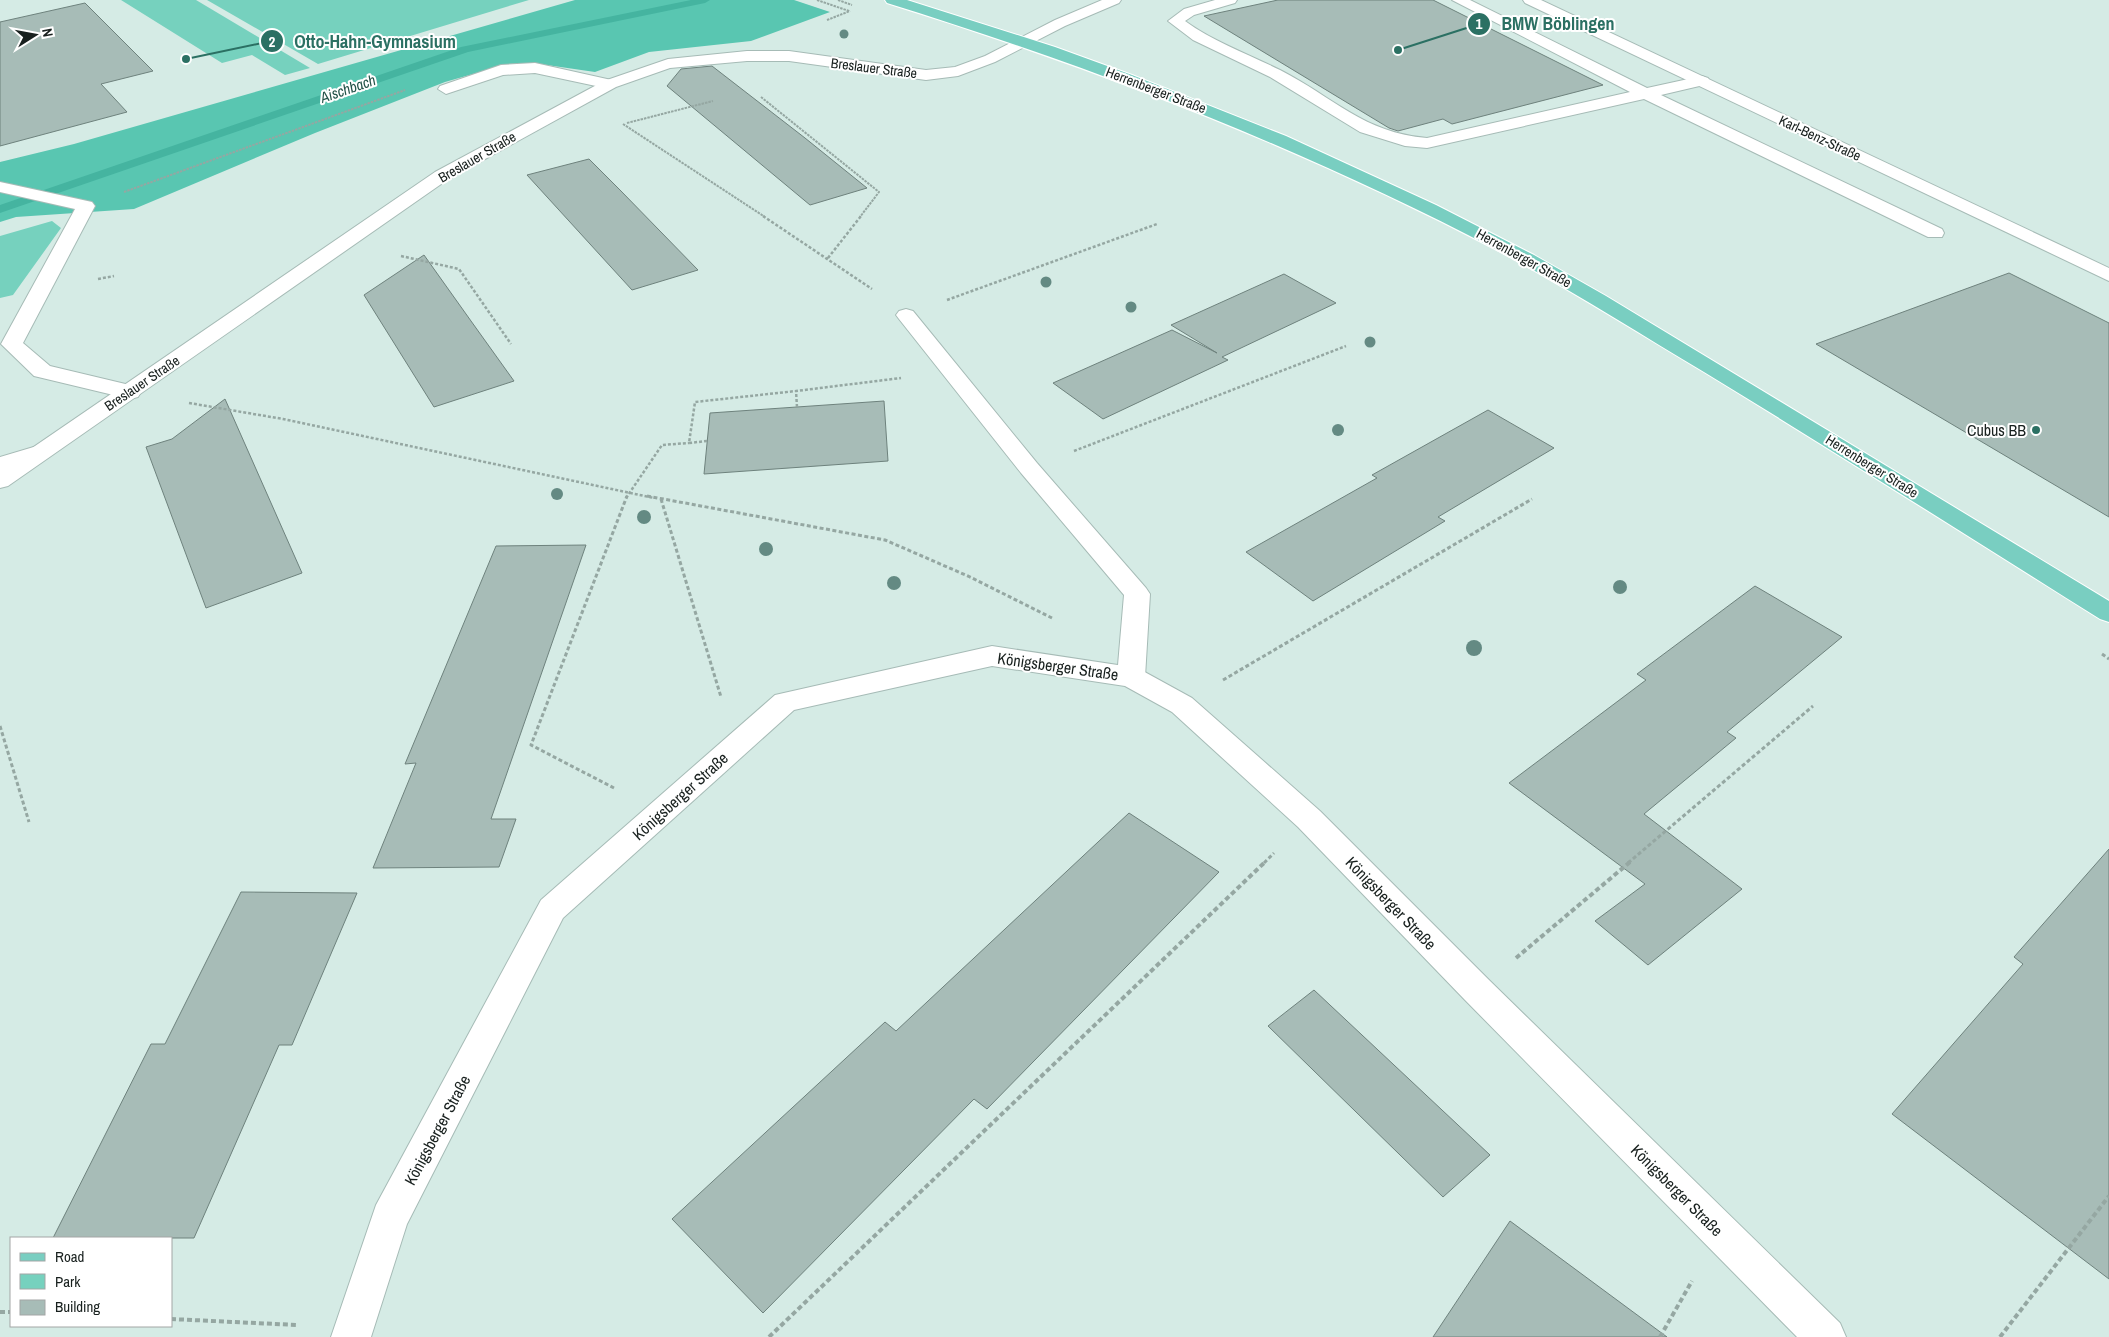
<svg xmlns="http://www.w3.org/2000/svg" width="2109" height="1337" font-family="'Archivo Narrow',sans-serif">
<rect width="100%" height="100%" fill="#d5ebe5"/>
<path fill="#76d1be" d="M 121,0 L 196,0 L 310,68 L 285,75 L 252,55 L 222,63 Z
M 207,0 L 529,0 L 318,64 Z
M 52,221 L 61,228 L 13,295 L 0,298 L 0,236 Z"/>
<path fill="#59c6b1" d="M 575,0 L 794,0 L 830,12 L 751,41 L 649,52 L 595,72 L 533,63 L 508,64 L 445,82 L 315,133 L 134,209 L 16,217 L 0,222 L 0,162 L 74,144 Z"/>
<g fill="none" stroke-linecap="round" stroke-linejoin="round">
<path fill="#45b4a0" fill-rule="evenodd" d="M 691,0 L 710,0 L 705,3 L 468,52 L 0,213 L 0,205 L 461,47 Z"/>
</g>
<path fill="#a7bcb7" stroke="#6e827d" d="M 1278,0 L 1433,0 L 1603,85 L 1452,124 L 1443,119 L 1398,131 L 1389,128 L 1204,16 Z
M 85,3 L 153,71 L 101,84 L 127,112 L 0,146 L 0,22 Z
M 712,66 L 805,138 L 867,188 L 810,205 L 667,86 L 681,69 Z
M 589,159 L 621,191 L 698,270 L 632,290 L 527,175 Z
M 424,255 L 471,321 L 514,381 L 434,407 L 364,295 Z
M 2009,273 L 2109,323 L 2109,517 L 1816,344 Z
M 1284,274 L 1336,303 L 1222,357 L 1228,360 L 1103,419 L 1053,383 L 1172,330 L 1217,353 L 1171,325 Z
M 225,399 L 302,573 L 206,608 L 146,447 L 172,439 Z
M 884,401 L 888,461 L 704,474 L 710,413 Z
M 1488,410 L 1554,448 L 1438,517 L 1445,521 L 1313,601 L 1246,552 L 1377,478 L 1372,475 Z
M 586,545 L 491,819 L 516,819 L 499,867 L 373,868 L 416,763 L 405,764 L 496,546 Z
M 1755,586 L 1842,637 L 1727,732 L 1736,738 L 1644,814 L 1742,889 L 1648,965 L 1595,921 L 1645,884 L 1509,783 L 1646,680 L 1637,674 Z
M 1129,813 L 1219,872 L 987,1109 L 974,1099 L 763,1313 L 672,1219 L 885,1022 L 896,1031 Z
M 2109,849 L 2109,1279 L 1892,1114 L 2023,964 L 2014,957 Z
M 241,892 L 357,893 L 292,1045 L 279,1045 L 194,1238 L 53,1238 L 151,1044 L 165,1044 Z
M 1314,990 L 1490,1155 L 1443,1197 L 1268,1026 Z
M 1510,1221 L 1667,1337 L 1433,1337 Z"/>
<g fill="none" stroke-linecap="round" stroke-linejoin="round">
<defs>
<path id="lane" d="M 1215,0 L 1237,0 L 1235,3 L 1194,15 L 1185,21 C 1214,42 1248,54 1280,70 C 1333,97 1364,133 1427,138 L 1630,92 L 1452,0 L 1470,0 L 1647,88 L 1702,76 L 1708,78 L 1710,81 L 1708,84 L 1661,95 L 1942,229 L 1944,233 L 1942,237 L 1928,237 L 1644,99 L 1427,148 L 1405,146 L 1360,132 L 1270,77 L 1193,40 L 1168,21 L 1184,9 Z
M 535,63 L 616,81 L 618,84 L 610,89 L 535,73 L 503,75 L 446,94 L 438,89 L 440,86 L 501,65 Z
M 0,182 L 92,202 L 95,206 L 23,343 L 50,366 L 138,387 L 141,392 L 138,397 L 130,399 L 34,376 L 1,344 L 75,209 L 0,192 Z
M 906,309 L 913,311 L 1037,463 L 1146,588 L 1150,594 L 1145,677 L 1141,684 L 1131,687 L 1121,684 L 1117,677 L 1124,595 L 1021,473 L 899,319 L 896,315 L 899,311 Z
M 37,446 L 45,448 L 49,453 L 45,458 L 0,472 L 0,457 Z"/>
<path id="street" d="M 1102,0 L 1121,0 L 1119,3 L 1065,26 L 995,62 L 958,76 L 926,80 L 789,61 L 747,61 L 670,68 L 616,87 L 447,180 L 8,486 L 0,488 L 0,470 L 435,172 L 604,81 L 668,59 L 747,51 L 789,51 L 926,70 L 955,67 L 985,56 L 1055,20 Z
M 1523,0 L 1541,0 L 2109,268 L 2109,281 L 1525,3 Z
M 992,646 L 1131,667 L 1141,670 L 1192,698 L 1320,811 L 1489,980 L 1840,1323 L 1846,1337 L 1797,1337 L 1465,1000 L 1298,827 L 1172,712 L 1125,686 L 992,666 L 794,710 L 563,918 L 407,1224 L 371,1337 L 331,1337 L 376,1205 L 541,900 L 775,695 Z"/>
<path id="primary" d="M 885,0 L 907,0 L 1055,47 L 1132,75 L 1286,136 L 1436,205 L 1534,255 L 1606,296 L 2109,601 L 2109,622 L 2100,619 C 1968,536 1837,453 1704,372 C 1635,331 1568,288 1497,250 C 1302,148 1097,68 887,3 Z"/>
</defs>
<use href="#lane" stroke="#a6bbb6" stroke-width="2"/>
<use href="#street" stroke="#a6bbb6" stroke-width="2"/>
<use href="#primary" stroke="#fff" stroke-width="2"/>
<path stroke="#95a7a2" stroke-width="2" stroke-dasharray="2.5 1" stroke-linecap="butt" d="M 817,0 L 849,11
M 838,0 L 852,5
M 827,20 L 850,11
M 761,97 L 879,192 L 860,217
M 627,123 L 713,101
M 623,124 L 765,217
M 124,192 L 405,90"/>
<path stroke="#95a7a2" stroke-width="2.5" stroke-dasharray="3 2" stroke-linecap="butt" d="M 763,216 L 872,289
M 401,256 L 459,269 L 511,344
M 828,258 L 861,216
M 98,279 L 114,276
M 947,300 L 1157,224
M 189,403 L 283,419 L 654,498
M 797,407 L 796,391 L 901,378
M 707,441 L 689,443 L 695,402 L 796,391
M 1074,451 L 1346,346
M 626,498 L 662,445 L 689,443"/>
<path stroke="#95a7a2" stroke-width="3" stroke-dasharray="4 2.5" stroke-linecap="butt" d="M 647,496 L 885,540 L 968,576 L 1052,618
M 661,499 L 721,697
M 2102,654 L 2109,659
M 1223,680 L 1532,499
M 0,726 L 29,822
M 614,788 L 531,745 L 627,496
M 1264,863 L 1274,853
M 1628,863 L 1813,706"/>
<path stroke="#95a7a2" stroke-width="4" stroke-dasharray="5 3" stroke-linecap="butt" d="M 1516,958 L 1630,862
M 0,1312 L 11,1312
M 171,1319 L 298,1325
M 769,1337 L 1265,862
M 1660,1337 L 1692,1281
M 2000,1337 L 2109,1196"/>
<use href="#lane" fill="#fff" fill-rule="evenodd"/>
<use href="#street" fill="#fff" fill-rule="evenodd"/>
<use href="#primary" fill="#79cec1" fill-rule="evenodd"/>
</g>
<g fill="#648a83">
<circle cx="844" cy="34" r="4.5"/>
<circle cx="1046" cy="282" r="5.5"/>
<circle cx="1131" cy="307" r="5.5"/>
<circle cx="1370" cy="342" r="5.5"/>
<circle cx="1338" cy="430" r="6"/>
<circle cx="557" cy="494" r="6"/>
<circle cx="644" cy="517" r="7"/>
<circle cx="766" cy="549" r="7"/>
<circle cx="894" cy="583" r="7"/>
<circle cx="1620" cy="587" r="7"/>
<circle cx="1474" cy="648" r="8"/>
</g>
<circle fill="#2b7063" stroke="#fff" stroke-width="2" cx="2036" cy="430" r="5"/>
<g text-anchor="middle" stroke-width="4" stroke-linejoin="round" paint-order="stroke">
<g font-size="14" fill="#18201e" stroke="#fff">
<text transform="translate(874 68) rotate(7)" y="5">Breslauer Straße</text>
<text transform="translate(1156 90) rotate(21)" y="5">Herrenberger Straße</text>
<text transform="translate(1820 138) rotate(25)" y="5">Karl-Benz-Straße</text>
<text transform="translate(477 157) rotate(-30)" y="5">Breslauer Straße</text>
<text transform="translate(1524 258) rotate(29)" y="5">Herrenberger Straße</text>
<text transform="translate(142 383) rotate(-34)" y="5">Breslauer Straße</text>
<text transform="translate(1872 466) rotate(32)" y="5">Herrenberger Straße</text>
</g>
<g font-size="15" font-style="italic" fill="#245349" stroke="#fff">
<text transform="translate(348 89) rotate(-19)" y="5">Aischbach</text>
</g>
<g font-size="16" fill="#18201e" stroke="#fff" text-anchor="end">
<text x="2026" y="436">Cubus BB</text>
</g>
<g font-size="16" fill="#18201e" stroke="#fff">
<text transform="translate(1058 666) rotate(8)" y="6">Königsberger Straße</text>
<text transform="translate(680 796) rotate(-42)" y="6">Königsberger Straße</text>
<text transform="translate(1391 903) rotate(46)" y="6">Königsberger Straße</text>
<text transform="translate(437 1130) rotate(-62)" y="6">Königsberger Straße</text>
<text transform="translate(1677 1190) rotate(45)" y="6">Königsberger Straße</text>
</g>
</g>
<path fill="none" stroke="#2b7063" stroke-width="2" d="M1398 50L1479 24M186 59L272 41"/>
<g fill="#2b7063" stroke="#fff" stroke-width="2">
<circle cx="1398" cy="50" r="5"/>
<circle cx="186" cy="59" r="5"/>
<circle cx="1479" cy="24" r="12"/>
<circle cx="272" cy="41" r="12"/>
</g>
<g font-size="15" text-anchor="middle" font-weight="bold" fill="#fff">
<text x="1479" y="29">1</text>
<text x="272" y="47">2</text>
</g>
<g font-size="18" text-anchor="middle" font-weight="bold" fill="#2b7063" stroke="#fff" stroke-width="4" stroke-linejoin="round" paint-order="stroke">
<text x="1558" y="30">BMW Böblingen</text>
<text x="375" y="48">Otto-Hahn-Gymnasium</text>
</g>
<rect x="10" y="1237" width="162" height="90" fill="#ffffff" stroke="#a3a6a5"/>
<rect x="20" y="1253" width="25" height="8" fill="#79cec1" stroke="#a3a6a5"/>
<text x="55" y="1262" font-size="15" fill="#18201e">Road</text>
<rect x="20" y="1274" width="25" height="15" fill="#76d1be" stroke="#a3a6a5"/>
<text x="55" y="1287" font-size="15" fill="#18201e">Park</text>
<rect x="20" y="1300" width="25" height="15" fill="#a7bcb7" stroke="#a3a6a5"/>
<text x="55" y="1312" font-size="15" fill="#18201e">Building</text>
<g transform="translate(35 35) rotate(79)" stroke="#ffffff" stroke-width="4" paint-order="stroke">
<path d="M0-4L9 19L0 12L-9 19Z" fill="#18201e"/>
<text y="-8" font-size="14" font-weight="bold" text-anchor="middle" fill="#18201e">N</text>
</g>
</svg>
